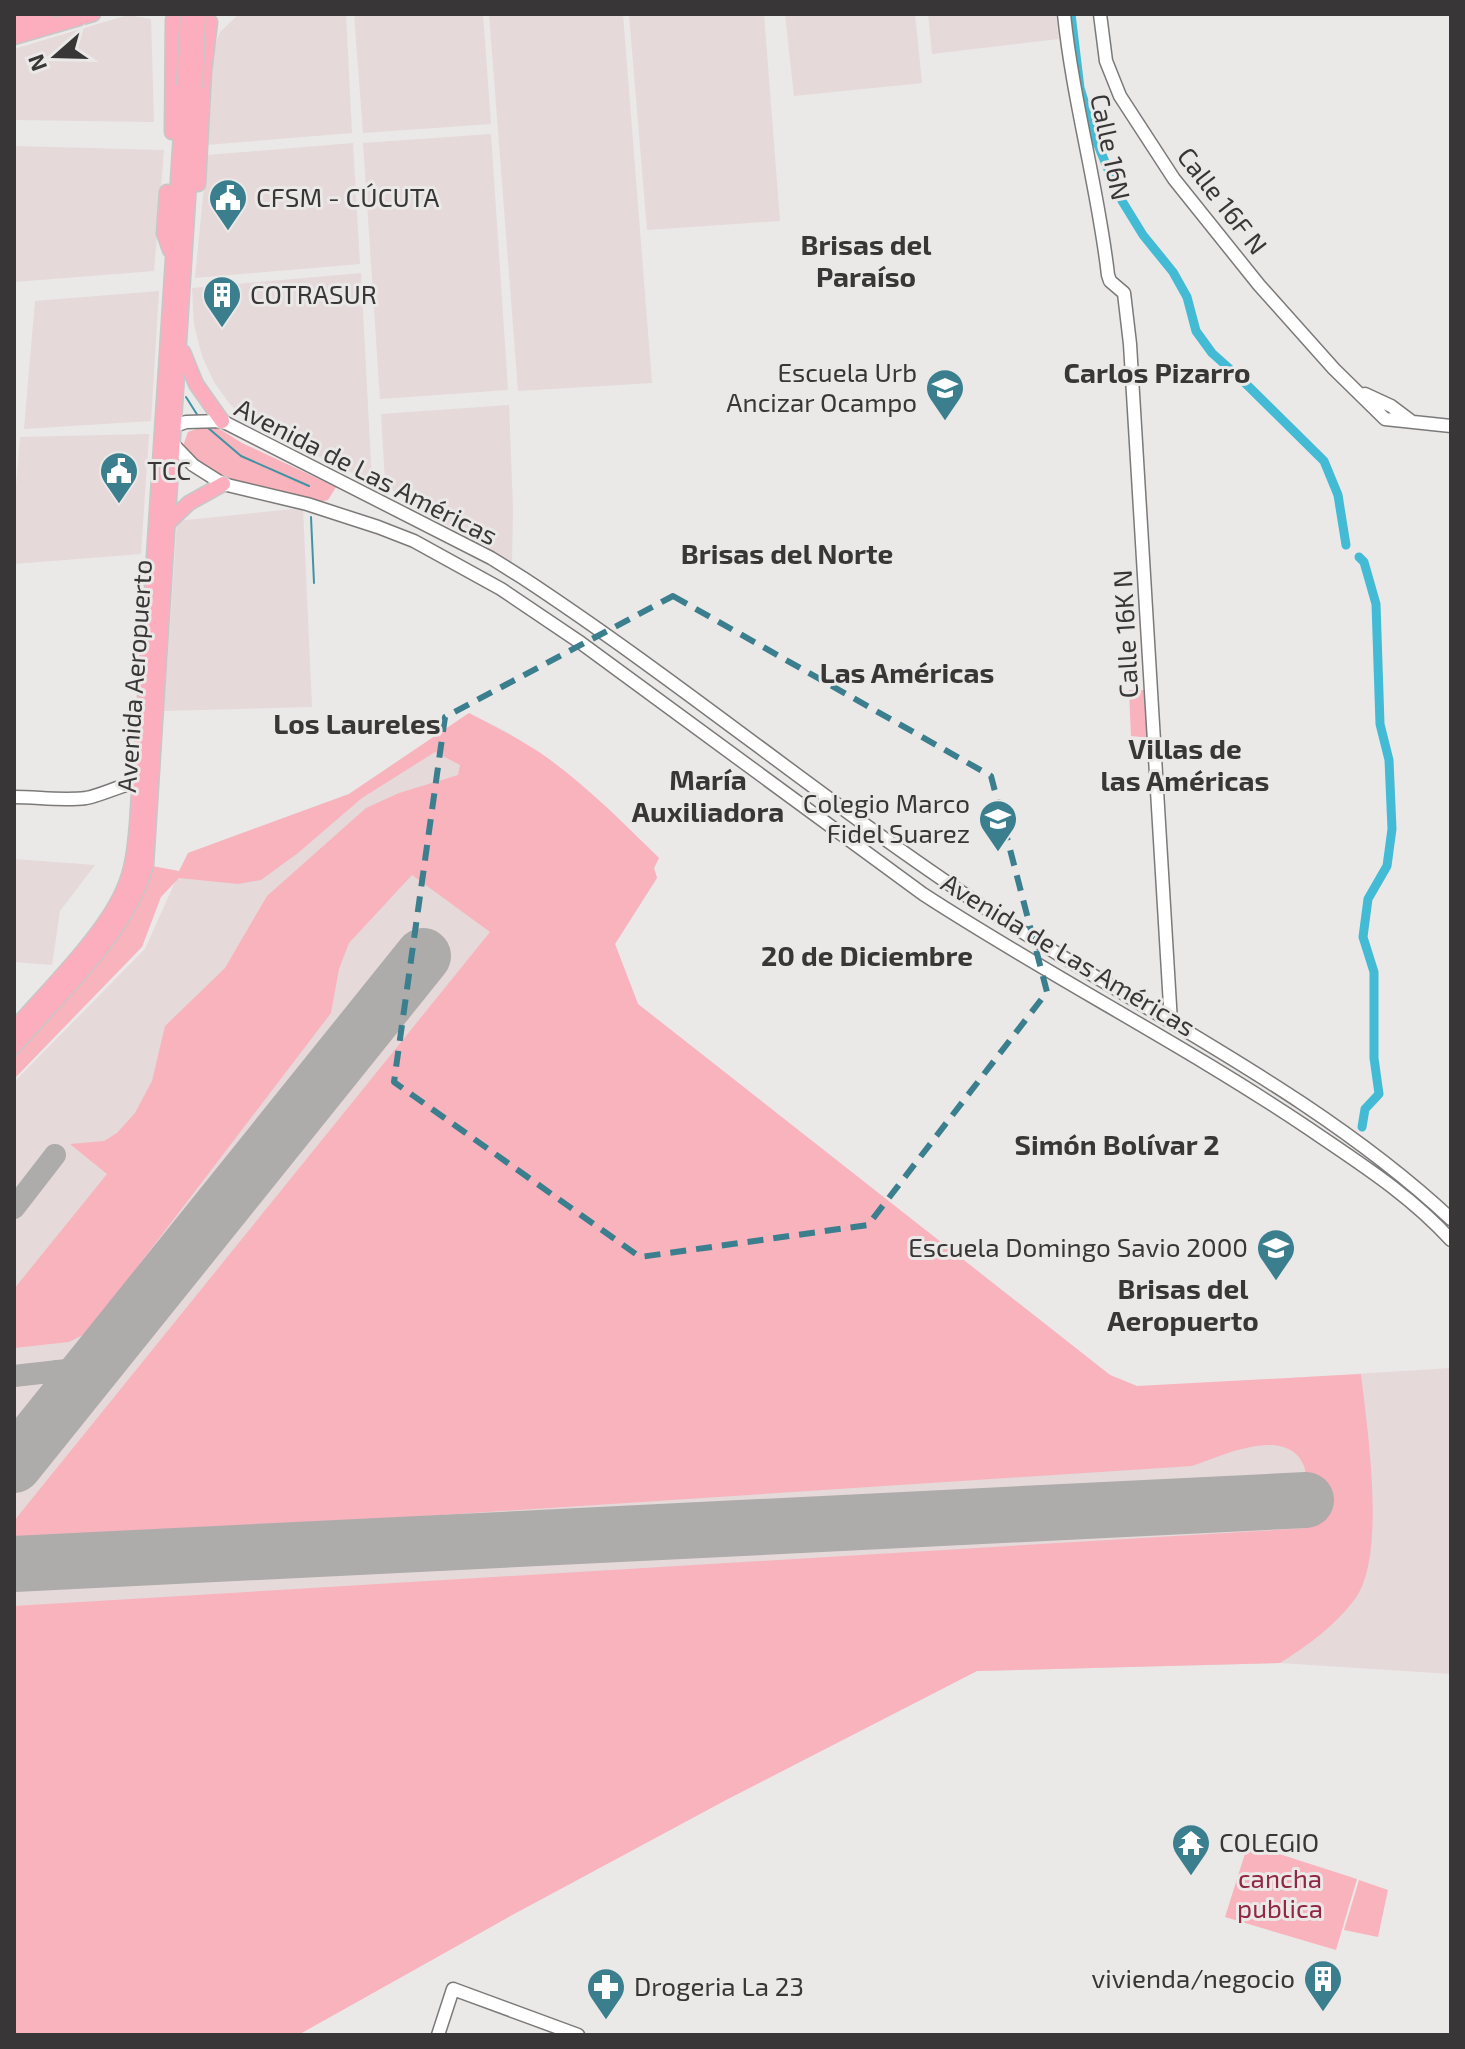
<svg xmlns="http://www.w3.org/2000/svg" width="1465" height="2049" font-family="'Exo 2',sans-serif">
<rect width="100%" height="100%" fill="#ebe8e8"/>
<path fill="#e5d9da" d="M 239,14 L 346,14 L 352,133 L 206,145 L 212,53 L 220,32 Z
M 354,14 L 483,14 L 491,124 L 363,133 Z
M 489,14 L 623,14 L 652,383 L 518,391 Z
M 629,14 L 764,14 L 780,221 L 647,230 Z
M 785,14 L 915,14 L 922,83 L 794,96 Z
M 928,14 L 1056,14 L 1059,39 L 932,54 Z
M 128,15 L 151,19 L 154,122 L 14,120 L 14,49 Z
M 491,134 L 508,390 L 380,399 L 363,143 Z
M 353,143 L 360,264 L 195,278 L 207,155 Z
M 14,146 L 164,150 L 154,271 L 14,282 Z
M 361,273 L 372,483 L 248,421 L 229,403 L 214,382 L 202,356 L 194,325 L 192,288 Z
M 159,291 L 151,421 L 24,429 L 35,301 Z
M 509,405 L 513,509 L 512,564 L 397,495 L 385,482 L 381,414 Z
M 149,434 L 141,554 L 14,564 L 14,510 L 20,437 Z
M 303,508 L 312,707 L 164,711 L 177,521 Z
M 469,713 L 507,732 L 550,760 L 610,810 L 659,858 L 654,868 L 657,878 L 615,944 L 638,1004 L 1110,1375 L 1137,1386 L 1160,1386 L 1451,1368 L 1451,1674 L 1280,1663 L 977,1671 L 726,1800 L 514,1914 L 298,2035 L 14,2035 L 14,1082 L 145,949 L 188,853 L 349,794 Z
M 14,859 L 95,865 L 60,911 L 52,965 L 14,962 Z"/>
<path fill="#f8b3bd" d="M 202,427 L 218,428 L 242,443 L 336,487 L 328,500 L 315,503 C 264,492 218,488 183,446 L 188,432 Z
M 1129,690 L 1146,690 L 1150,738 L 1131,736 Z
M 469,713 C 496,727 524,741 549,759 C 589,788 624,824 659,858 L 654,868 L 657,878 L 615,944 L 638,1004 L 1110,1375 L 1137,1386 L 1361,1374 C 1367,1427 1387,1556 1355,1599 C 1336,1625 1307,1646 1280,1663 L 977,1671 L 726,1800 L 514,1914 L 298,2035 L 14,2035 L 14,1606 L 1308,1528 C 1307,1514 1308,1477 1304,1466 C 1287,1424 1221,1456 1192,1466 L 14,1543 L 14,1521 L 490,932 L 412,875 L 349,943 L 339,969 L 331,1013 L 87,1333 L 69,1342 L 14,1348 L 14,1289 L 107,1174 L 70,1144 L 104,1141 L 117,1133 L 135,1113 L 152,1081 L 165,1026 L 225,968 L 267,896 L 366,808 L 399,793 L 458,775 L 460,765 L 435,752 L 362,798 L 298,853 L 261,880 L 238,884 L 179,878 L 161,897 L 142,947 L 14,1079 L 14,1048 L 131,919 L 145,891 L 152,866 L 179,871 L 188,853 L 349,794 Z
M 1248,1844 L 1357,1879 L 1336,1950 L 1225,1917 Z
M 1359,1880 L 1388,1890 L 1378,1937 L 1344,1930 Z"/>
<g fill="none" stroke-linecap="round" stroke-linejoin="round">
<path stroke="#4093a5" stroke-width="2" d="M 186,397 L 198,416
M 207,427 L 241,456 L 309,486
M 311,517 L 314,583"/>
<path stroke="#43bbd4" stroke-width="9" d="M 1071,14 L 1080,88 L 1096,140 L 1119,196 L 1143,235 L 1173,272 L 1187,297 L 1196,331 L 1212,353 L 1241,379 L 1324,461 L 1338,495 L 1346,545
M 1359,557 L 1364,562 L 1376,604 L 1380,724 L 1389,760 L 1392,829 L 1387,866 L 1368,899 L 1363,937 L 1374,972 L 1374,1058 L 1379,1094 L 1365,1109 L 1362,1127"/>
<path stroke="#aeabab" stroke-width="22" d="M 14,1208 L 55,1155
M 55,1371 C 67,1374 78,1379 71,1393
M 14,1376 L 67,1370 L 98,1361"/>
<path stroke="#aeabab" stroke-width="56" d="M 14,1465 L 423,956
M 14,1564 L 1306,1500"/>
<defs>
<path id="secondary" d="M 1064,14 C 1073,102 1098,187 1108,275 L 1110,281 L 1124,293 L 1130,344 L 1171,1022
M 1100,14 L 1106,61 L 1120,96 L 1174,179 L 1259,285 L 1334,369 L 1385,419 L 1451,426
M 1365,394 L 1391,406 L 1411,421
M 169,428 L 186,422 L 222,421 L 491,558 L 523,578 C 681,682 827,804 985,908 C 1139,1010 1315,1092 1451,1219
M 168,439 L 193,465 L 223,484 L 307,504 L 378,527 L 414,541 L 501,589 L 581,643 L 923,894 C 1049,976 1183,1044 1308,1128 C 1359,1163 1409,1194 1451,1240
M 14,797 C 38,797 62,801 86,798 C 107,794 126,781 148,782
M 438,2035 L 453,1989 L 578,2035"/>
<path id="primary" d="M 14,24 L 48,14
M 14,37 L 93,14
M 172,132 L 173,20
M 198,184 L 204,71 L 210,22
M 167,192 L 164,233 L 170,250
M 183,352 L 196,384 L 222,421
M 168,523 L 189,503 L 223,484
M 14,1029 C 47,991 104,935 123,891 C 133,870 135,847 137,824 L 184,86
M 14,1047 C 58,996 129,931 146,865 L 195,88"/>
</defs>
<use href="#secondary" stroke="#7c7979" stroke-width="15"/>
<use href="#primary" stroke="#c7c7c7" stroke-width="17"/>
<use href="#secondary" stroke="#fff" stroke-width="12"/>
<use href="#primary" stroke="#fdaebe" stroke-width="14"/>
<defs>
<path id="primary-bridge" d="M 184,86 L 188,14
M 195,88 L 198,14"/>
</defs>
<use href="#primary-bridge" stroke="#c7c7c7" stroke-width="17" stroke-linecap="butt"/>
<use href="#primary-bridge" stroke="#fdaebe" stroke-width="14"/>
</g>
<path fill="none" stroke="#3b7f8e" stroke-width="6" stroke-dasharray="16 10" stroke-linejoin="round" d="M 673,596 L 991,776 L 1047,992 L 868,1225 L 640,1257 L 394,1082 L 445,717 Z"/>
<defs>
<symbol id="civic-pin" viewBox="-11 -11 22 30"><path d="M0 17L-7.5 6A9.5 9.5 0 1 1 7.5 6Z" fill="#3b7f8e" stroke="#ebe8e8"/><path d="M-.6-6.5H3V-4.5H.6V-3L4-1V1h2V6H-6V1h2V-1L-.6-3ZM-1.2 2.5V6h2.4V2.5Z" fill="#fff"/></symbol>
<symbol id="building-pin" viewBox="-11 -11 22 30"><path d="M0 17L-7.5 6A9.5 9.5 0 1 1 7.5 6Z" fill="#3b7f8e" stroke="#ebe8e8"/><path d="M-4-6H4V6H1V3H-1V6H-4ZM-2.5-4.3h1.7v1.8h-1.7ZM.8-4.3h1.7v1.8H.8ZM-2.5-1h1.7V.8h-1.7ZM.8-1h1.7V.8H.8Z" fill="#fff"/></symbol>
<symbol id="school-pin" viewBox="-11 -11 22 30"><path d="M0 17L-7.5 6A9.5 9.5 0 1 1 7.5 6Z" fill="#3b7f8e" stroke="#ebe8e8"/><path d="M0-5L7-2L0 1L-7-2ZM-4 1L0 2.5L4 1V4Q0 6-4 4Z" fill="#fff"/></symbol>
<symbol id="temple-pin" viewBox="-11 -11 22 30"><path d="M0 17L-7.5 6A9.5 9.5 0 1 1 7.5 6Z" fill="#3b7f8e" stroke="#ebe8e8"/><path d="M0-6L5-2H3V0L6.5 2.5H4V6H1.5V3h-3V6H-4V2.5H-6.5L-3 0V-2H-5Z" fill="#fff"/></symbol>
<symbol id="pharmacy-pin" viewBox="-11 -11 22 30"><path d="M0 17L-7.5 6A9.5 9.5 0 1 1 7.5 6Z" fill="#3b7f8e" stroke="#ebe8e8"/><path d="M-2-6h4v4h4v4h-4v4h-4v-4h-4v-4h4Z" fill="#fff"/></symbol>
</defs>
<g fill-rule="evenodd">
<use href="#civic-pin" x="206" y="176" width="44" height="60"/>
<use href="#building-pin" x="200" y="273" width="44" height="60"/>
<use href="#school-pin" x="923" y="366" width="44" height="60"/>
<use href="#civic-pin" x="97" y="449" width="44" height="60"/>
<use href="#school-pin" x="976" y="797" width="44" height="60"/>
<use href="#school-pin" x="1254" y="1226" width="44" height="60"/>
<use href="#temple-pin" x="1169" y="1821" width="44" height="60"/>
<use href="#building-pin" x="1301" y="1957" width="44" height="60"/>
<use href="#pharmacy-pin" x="584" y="1965" width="44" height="60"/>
</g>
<g text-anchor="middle" stroke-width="6" stroke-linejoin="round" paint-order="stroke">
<g font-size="26" fill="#383636" stroke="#ebe8e8">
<text transform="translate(1110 147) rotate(78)" y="9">Calle 16N</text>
<text transform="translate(1222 201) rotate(52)" y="9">Calle 16F N</text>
<text transform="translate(366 472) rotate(27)" y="9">Avenida de Las Américas</text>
<text transform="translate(1126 634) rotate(-93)" y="9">Calle 16K N</text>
<text transform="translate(135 676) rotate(-86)" y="9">Avenida Aeropuerto</text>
<text transform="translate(1068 955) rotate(31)" y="9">Avenida de Las Américas</text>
</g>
<g font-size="26" fill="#383636" stroke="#ebe8e8" text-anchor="start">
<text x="256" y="207">CFSM - CÚCUTA</text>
<text x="250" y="304">COTRASUR</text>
<text x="917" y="382" text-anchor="end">Escuela Urb<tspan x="917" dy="30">Ancizar Ocampo</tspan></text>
<text x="147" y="480">TCC</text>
<text x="970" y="813" text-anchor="end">Colegio Marco<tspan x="970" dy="30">Fidel Suarez</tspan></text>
<text x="1248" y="1257" text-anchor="end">Escuela Domingo Savio 2000</text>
<text x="1219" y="1852">COLEGIO</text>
<text x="1295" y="1988" text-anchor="end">vivienda/negocio</text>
<text x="634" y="1996">Drogeria La 23</text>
</g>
<g font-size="26" fill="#902843" stroke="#ebe8e8">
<text x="1280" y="1888">cancha<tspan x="1280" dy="30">publica</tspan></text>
</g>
<g font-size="28" font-weight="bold" fill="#383636" stroke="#ebe8e8">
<text x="866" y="255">Brisas del<tspan x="866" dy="32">Paraíso</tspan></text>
<text x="1157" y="383">Carlos Pizarro</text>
<text x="787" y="564">Brisas del Norte</text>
<text x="907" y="683">Las Américas</text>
<text x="357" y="734">Los Laureles</text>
<text x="1185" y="759">Villas de<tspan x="1185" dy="32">las Américas</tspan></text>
<text x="708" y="790">María<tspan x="708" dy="32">Auxiliadora</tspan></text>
<text x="867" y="966">20 de Diciembre</text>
<text x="1117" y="1155">Simón Bolívar 2</text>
<text x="1183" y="1299">Brisas del<tspan x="1183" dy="32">Aeropuerto</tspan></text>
</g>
</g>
<rect width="1465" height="2049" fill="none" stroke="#383636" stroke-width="32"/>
<g transform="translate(56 56) rotate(250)" stroke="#ebe8e8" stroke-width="6" paint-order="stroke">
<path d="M0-6L14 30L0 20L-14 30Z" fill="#383636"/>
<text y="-12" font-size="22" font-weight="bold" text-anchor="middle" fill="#383636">N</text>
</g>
</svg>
